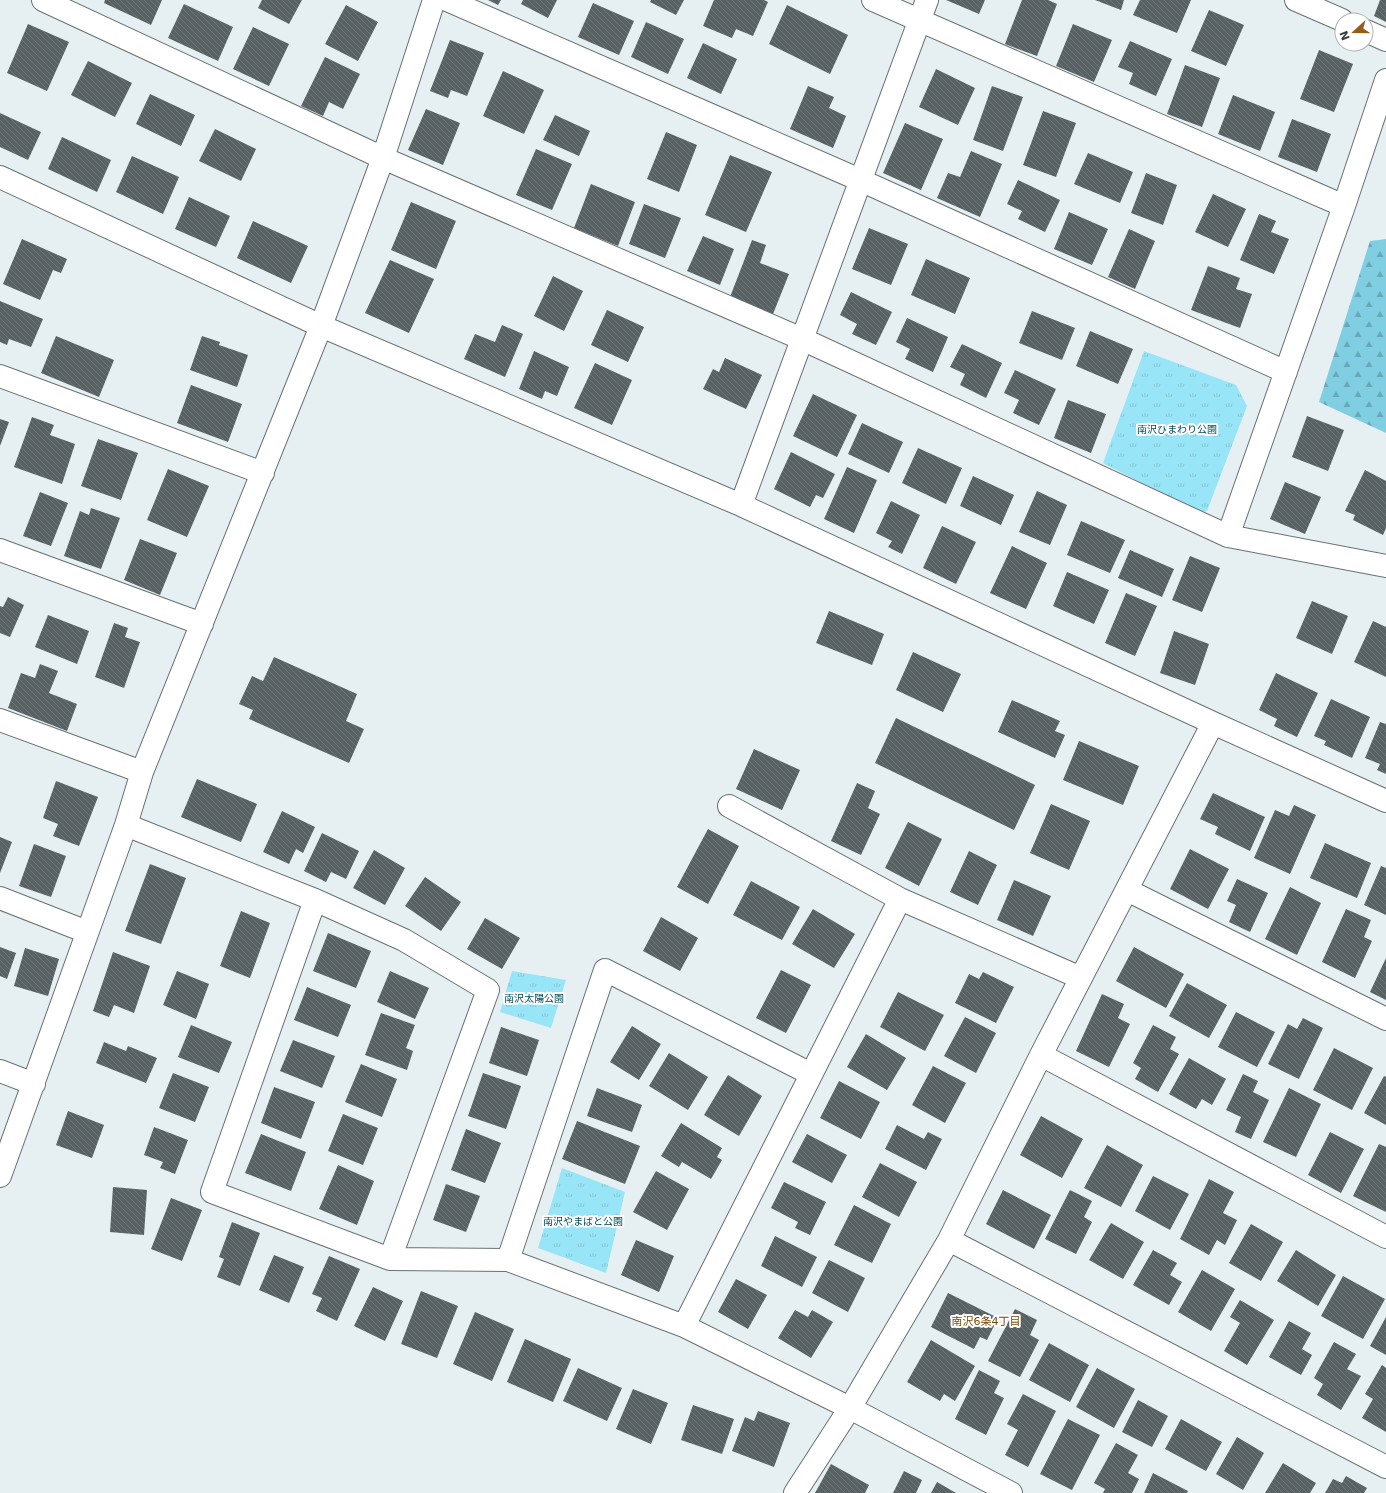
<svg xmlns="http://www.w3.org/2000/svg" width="1386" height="1493" font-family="'DejaVu Sans','Noto Sans JP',sans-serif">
<defs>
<pattern id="forest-firs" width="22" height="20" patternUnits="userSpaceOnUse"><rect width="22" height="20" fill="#7fcee1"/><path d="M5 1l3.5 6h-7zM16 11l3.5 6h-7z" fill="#69a8b8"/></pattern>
<pattern id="park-tufts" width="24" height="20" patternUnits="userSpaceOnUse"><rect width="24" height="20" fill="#98e5f7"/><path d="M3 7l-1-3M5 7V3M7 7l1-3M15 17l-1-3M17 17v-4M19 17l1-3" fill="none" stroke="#84c5d5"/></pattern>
<pattern id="building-back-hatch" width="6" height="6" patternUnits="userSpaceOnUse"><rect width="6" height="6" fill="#586164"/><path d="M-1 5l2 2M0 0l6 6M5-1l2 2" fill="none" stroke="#6e7577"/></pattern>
</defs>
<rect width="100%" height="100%" fill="#e6f0f3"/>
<path fill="url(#forest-firs)" d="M 1386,239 L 1386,433 L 1319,402 L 1370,241 Z"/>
<path fill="url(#park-tufts)" d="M 1144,351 L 1236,385 L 1247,406 L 1207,511 L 1199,513 L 1103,463 Z
M 512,971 L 566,980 L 551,1028 L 500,1012 Z
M 562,1168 L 625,1192 L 606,1273 L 538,1248 Z"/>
<path fill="url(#building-back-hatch)" d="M 105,0 L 162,0 L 151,25 L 104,3 Z
M 262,0 L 302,0 L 289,24 L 258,8 Z
M 488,0 L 501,0 L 498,5 Z
M 523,0 L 557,0 L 548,18 L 521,4 Z
M 651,0 L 684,0 L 676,15 L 650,2 Z
M 714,0 L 764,0 L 768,2 L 753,36 L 736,29 L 732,38 L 703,26 Z
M 946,0 L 985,0 L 979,14 Z
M 1022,0 L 1048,0 L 1057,4 L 1037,56 L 1005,44 Z
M 1095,0 L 1124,0 L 1121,10 Z
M 1140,0 L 1191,0 L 1177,33 L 1133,15 Z
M 1380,0 L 1386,0 L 1386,22 L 1374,16 Z
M 593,3 L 634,21 L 619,55 L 578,37 Z
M 184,4 L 233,27 L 218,61 L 168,38 Z
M 346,5 L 378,22 L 358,61 L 325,44 Z
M 787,5 L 848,35 L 830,74 L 769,44 Z
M 1209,10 L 1244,25 L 1226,66 L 1191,51 Z
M 646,22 L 684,39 L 668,74 L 631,57 Z
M 28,24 L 69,42 L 47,91 L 7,73 Z
M 1073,24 L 1112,40 L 1094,82 L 1056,66 Z
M 253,27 L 289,44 L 269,86 L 233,69 Z
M 450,40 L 484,53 L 467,96 L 451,90 L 448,98 L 430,91 Z
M 1130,41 L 1172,59 L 1156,96 L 1129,84 L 1133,73 L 1118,67 Z
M 703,43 L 737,59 L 721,94 L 687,78 Z
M 1319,50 L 1353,64 L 1334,112 L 1300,99 Z
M 325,57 L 360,74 L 343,109 L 329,102 L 323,116 L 301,106 Z
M 88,61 L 132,83 L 115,117 L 71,95 Z
M 1185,65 L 1220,78 L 1202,127 L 1167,114 Z
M 936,69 L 975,88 L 958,125 L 919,107 Z
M 503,71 L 544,90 L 524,134 L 483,116 Z
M 808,86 L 834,97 L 829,108 L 846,116 L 833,148 L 790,129 Z
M 992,86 L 1023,97 L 1003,151 L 973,140 Z
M 150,94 L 195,115 L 181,146 L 136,124 Z
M 1233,95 L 1275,112 L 1260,151 L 1218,134 Z
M 426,109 L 460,123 L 443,165 L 408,150 Z
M 1043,111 L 1076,123 L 1056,177 L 1023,165 Z
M 0,113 L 41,132 L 28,160 L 0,147 Z
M 555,115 L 590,131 L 579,156 L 543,140 Z
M 1292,119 L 1331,134 L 1317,172 L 1278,157 Z
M 905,123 L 943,139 L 921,190 L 883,173 Z
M 215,129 L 256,149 L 241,181 L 199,161 Z
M 666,132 L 697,145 L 679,192 L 647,179 Z
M 62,137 L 111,160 L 97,192 L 48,169 Z
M 536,149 L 572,164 L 552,210 L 516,195 Z
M 971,151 L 1002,164 L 980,217 L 937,198 L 948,173 L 960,177 Z
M 1088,153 L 1133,172 L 1120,203 L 1074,184 Z
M 730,155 L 772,172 L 746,232 L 705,215 Z
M 132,156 L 179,177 L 163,214 L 116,192 Z
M 1146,173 L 1177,185 L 1163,225 L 1131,213 Z
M 1018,180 L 1060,200 L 1045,232 L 1018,219 L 1022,211 L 1007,204 Z
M 591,184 L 635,202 L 618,246 L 574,228 Z
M 1213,194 L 1246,209 L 1228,247 L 1195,232 Z
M 189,197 L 230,216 L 216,247 L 175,229 Z
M 411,202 L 456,221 L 436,269 L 391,250 Z
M 644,204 L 681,218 L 665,258 L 629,244 Z
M 1069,212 L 1108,229 L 1092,265 L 1054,249 Z
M 1259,214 L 1276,221 L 1271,232 L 1289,239 L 1274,274 L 1240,260 Z
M 253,221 L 308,246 L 291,283 L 237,258 Z
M 869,228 L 908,244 L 891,285 L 852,269 Z
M 1129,229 L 1155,241 L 1135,289 L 1108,277 Z
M 703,236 L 734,249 L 720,285 L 687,271 Z
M 22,239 L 67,259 L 61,273 L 53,270 L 40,300 L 3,284 Z
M 752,240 L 766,245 L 760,263 L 789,274 L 773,314 L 730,297 Z
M 926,259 L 970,278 L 955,314 L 911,295 Z
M 390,260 L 434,279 L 409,333 L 365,313 Z
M 1208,266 L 1240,278 L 1236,289 L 1252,294 L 1240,328 L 1191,310 Z
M 553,276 L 583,291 L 564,331 L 534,316 Z
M 851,292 L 892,312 L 876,345 L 852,334 L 857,324 L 840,315 Z
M 0,301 L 43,319 L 31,347 L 9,339 L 7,345 L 0,342 Z
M 607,310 L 644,327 L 628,362 L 591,345 Z
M 1032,311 L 1075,328 L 1062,360 L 1019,343 Z
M 907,318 L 948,337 L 933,372 L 905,359 L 910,349 L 896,342 Z
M 502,325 L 523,334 L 505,377 L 464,359 L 475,334 L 495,342 Z
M 1090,331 L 1133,349 L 1118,384 L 1076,366 Z
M 56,336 L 114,360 L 99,397 L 41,373 Z
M 202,336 L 220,342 L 219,345 L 248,355 L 237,387 L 190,370 Z
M 962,344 L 1002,363 L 986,398 L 960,385 L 965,374 L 950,367 Z
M 534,351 L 569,367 L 557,396 L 545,391 L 542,399 L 519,389 Z
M 725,358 L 762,375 L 746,409 L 703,389 L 713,369 L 719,372 Z
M 595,363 L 632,380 L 612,425 L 574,408 Z
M 1015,370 L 1056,389 L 1039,425 L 1013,413 L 1019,400 L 1004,393 Z
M 191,385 L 242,404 L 228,442 L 177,423 Z
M 813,394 L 857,415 L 837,457 L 793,436 Z
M 1068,400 L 1106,414 L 1091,453 L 1054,438 Z
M 1307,416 L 1344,430 L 1328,471 L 1292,457 Z
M 32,417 L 54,425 L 50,435 L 75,444 L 62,484 L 14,467 Z
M 0,419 L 9,422 L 0,446 Z
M 862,423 L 903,442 L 889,473 L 848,454 Z
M 98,439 L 138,453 L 121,500 L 81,486 Z
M 918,448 L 962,468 L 946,504 L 902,483 Z
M 791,452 L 835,474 L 823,498 L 816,495 L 810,507 L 774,489 Z
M 847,467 L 877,480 L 854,533 L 824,519 Z
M 168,469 L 209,486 L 187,537 L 147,520 Z
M 1365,470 L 1386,481 L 1386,528 L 1383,535 L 1353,520 L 1355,515 L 1345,511 Z
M 973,476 L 1014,495 L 1001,525 L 960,506 Z
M 1285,482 L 1321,497 L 1305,534 L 1270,519 Z
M 1037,491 L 1067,505 L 1050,545 L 1019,532 Z
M 40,492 L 68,503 L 51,546 L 23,536 Z
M 891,501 L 920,515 L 902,554 L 888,547 L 892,541 L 876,533 Z
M 91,508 L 120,518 L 101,569 L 64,556 L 80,511 L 89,515 Z
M 1081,521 L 1125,540 L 1110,573 L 1067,555 Z
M 942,526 L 976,542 L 956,584 L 923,568 Z
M 140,539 L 177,553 L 160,595 L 124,580 Z
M 1012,546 L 1047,563 L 1026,609 L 990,593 Z
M 1130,550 L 1174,569 L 1162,597 L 1118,578 Z
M 1190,556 L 1220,568 L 1202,612 L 1172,600 Z
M 1067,572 L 1109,590 L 1094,624 L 1053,606 Z
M 1126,593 L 1157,606 L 1135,656 L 1105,643 Z
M 8,597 L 24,605 L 10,637 L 0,633 L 0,606 L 3,607 Z
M 1312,601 L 1348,616 L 1332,654 L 1296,638 Z
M 829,611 L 884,634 L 872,665 L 816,643 Z
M 48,615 L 89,631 L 77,664 L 35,647 Z
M 1373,621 L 1386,627 L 1386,677 L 1354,662 Z
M 114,623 L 128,628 L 125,637 L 140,642 L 124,688 L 95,677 Z
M 1174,631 L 1209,644 L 1195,685 L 1160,673 Z
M 913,652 L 961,674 L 943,712 L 896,690 Z
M 274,657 L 357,694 L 346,721 L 364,729 L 349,763 L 249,719 L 253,710 L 239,704 L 252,676 L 263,681 Z
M 40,664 L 58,671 L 49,693 L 77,704 L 67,731 L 8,708 L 21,673 L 35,678 Z
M 1276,673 L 1318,693 L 1297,737 L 1274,726 L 1277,719 L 1259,710 Z
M 1331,699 L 1370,717 L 1352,758 L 1324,745 L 1326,741 L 1314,736 Z
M 1012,700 L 1060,721 L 1055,731 L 1065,735 L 1055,758 L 998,732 Z
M 896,718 L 1035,785 L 1014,830 L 875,763 Z
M 1380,722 L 1386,724 L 1386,774 L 1377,770 L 1380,764 L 1365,758 Z
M 1079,741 L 1139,766 L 1123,805 L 1063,780 Z
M 754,749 L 800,770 L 782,810 L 736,789 Z
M 197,779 L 257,804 L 241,842 L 181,817 Z
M 56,781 L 98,797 L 79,846 L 53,836 L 58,824 L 43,818 Z
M 857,783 L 875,791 L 868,808 L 880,814 L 861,855 L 831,841 Z
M 1213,793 L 1265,817 L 1250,851 L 1215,834 L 1218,827 L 1200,819 Z
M 1051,804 L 1090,821 L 1069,870 L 1030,853 Z
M 1294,805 L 1316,815 L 1290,874 L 1254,858 L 1275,810 L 1289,816 Z
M 282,811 L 315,827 L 303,853 L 296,849 L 289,864 L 263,852 Z
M 908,822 L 942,839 L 919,886 L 885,868 Z
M 708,829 L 739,846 L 708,904 L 677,887 Z
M 322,833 L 359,851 L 346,879 L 331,872 L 326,882 L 304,871 Z
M 0,837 L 12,842 L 0,873 Z
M 1325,843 L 1371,863 L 1357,898 L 1310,878 Z
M 34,844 L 66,856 L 51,897 L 19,886 Z
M 1190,849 L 1229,869 L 1208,909 L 1170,889 Z
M 374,850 L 405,868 L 385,905 L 353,888 Z
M 969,851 L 997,865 L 978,905 L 950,892 Z
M 150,864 L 186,878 L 161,944 L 125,931 Z
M 1381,866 L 1386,868 L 1386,915 L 1364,905 Z
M 425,877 L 461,902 L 441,931 L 405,906 Z
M 1237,879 L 1268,893 L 1250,932 L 1229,922 L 1236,905 L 1227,901 Z
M 1014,880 L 1051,896 L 1033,936 L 997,920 Z
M 751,881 L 800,907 L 782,940 L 733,915 Z
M 1290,887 L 1321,903 L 1297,955 L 1265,939 Z
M 813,909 L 855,934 L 834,968 L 792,944 Z
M 1346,909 L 1371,920 L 1364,937 L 1372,941 L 1355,978 L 1322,962 Z
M 241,911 L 270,923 L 250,978 L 220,966 Z
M 661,917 L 698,938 L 680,971 L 643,951 Z
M 485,918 L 520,938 L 502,969 L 467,949 Z
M 328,933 L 371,951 L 356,988 L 313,971 Z
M 0,947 L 16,953 L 7,979 L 0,976 Z
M 1134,947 L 1184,974 L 1166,1008 L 1116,981 Z
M 25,948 L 59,959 L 48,996 L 14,986 Z
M 113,952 L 150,966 L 134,1013 L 114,1005 L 109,1017 L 93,1011 Z
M 1386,958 L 1386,1000 L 1370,992 Z
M 781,970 L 811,985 L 786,1033 L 756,1018 Z
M 177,971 L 209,984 L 196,1019 L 163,1005 Z
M 390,971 L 429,988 L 415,1019 L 377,1002 Z
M 983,972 L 1014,987 L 996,1023 L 955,1003 L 969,974 L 979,979 Z
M 1187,983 L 1227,1005 L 1209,1038 L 1169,1016 Z
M 307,987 L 351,1005 L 338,1037 L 294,1020 Z
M 898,992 L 944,1015 L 925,1051 L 880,1027 Z
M 1102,994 L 1124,1004 L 1118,1018 L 1130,1024 L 1109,1067 L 1076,1051 Z
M 1236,1012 L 1275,1032 L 1257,1067 L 1218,1047 Z
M 381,1013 L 415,1025 L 406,1048 L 413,1051 L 407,1070 L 365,1055 Z
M 965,1017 L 996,1033 L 976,1073 L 944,1056 Z
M 1303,1018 L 1323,1028 L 1299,1079 L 1268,1064 L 1288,1024 L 1297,1029 Z
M 191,1025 L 232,1042 L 219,1073 L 178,1057 Z
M 1153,1025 L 1176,1037 L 1170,1049 L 1179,1054 L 1158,1092 L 1135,1079 L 1141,1068 L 1133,1063 Z
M 632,1026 L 661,1044 L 639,1080 L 610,1062 Z
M 501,1027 L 539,1040 L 527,1076 L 489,1063 Z
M 866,1034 L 906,1058 L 887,1090 L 847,1067 Z
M 293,1040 L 335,1056 L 322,1088 L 280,1071 Z
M 104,1042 L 126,1051 L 128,1046 L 157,1058 L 146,1083 L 96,1063 Z
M 1334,1048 L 1373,1068 L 1352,1110 L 1313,1090 Z
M 669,1053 L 708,1077 L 688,1110 L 649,1086 Z
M 1189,1058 L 1226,1079 L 1212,1105 L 1202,1099 L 1196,1109 L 1169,1094 Z
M 361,1064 L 397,1079 L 382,1117 L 345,1102 Z
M 933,1066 L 966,1083 L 945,1123 L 912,1105 Z
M 173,1073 L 209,1087 L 195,1122 L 159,1108 Z
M 483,1073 L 521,1086 L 506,1129 L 468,1116 Z
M 1243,1074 L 1258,1081 L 1253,1092 L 1269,1100 L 1251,1139 L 1235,1132 L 1241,1117 L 1226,1110 Z
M 728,1075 L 762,1096 L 739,1136 L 704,1115 Z
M 1384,1076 L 1386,1077 L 1386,1125 L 1364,1113 Z
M 839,1081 L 880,1102 L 861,1139 L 820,1118 Z
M 274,1087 L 315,1102 L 301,1139 L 261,1123 Z
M 597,1088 L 642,1105 L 632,1132 L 587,1116 Z
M 1289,1088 L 1321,1104 L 1296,1157 L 1263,1142 Z
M 68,1111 L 104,1125 L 92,1158 L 56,1145 Z
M 343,1114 L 378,1128 L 363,1165 L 328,1151 Z
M 1041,1116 L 1083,1139 L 1062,1178 L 1020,1155 Z
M 577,1121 L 640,1146 L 625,1184 L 562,1159 Z
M 681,1123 L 722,1148 L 717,1157 L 722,1160 L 711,1179 L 682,1162 L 679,1167 L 661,1156 Z
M 897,1125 L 924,1139 L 928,1132 L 942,1139 L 926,1170 L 885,1149 Z
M 154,1127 L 188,1140 L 175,1174 L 160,1168 L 163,1162 L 144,1155 Z
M 466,1129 L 501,1143 L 485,1183 L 451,1170 Z
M 1330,1132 L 1364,1149 L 1341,1193 L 1308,1175 Z
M 261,1134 L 306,1152 L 291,1191 L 245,1173 Z
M 807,1134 L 847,1155 L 832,1183 L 792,1162 Z
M 1379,1144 L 1386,1147 L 1386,1212 L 1353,1196 Z
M 1107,1145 L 1143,1165 L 1121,1207 L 1084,1188 Z
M 880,1163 L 917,1182 L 899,1217 L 862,1197 Z
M 338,1165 L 374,1181 L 357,1225 L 319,1209 Z
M 656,1171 L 689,1189 L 667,1230 L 633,1212 Z
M 1153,1176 L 1189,1194 L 1170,1230 L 1135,1211 Z
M 1209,1179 L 1234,1192 L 1223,1213 L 1237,1220 L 1225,1245 L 1217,1240 L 1209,1255 L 1180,1239 Z
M 784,1182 L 826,1202 L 810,1235 L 795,1228 L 798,1222 L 771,1208 Z
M 446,1184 L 480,1196 L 466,1232 L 433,1220 Z
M 113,1187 L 147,1190 L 144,1235 L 110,1232 Z
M 1003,1190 L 1051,1215 L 1034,1249 L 986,1224 Z
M 1070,1190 L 1092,1201 L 1084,1217 L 1092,1222 L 1076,1254 L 1045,1239 Z
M 171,1198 L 202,1210 L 182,1261 L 151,1249 Z
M 854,1205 L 891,1224 L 872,1263 L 834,1245 Z
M 232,1222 L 260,1233 L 240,1286 L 217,1277 L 224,1259 L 219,1257 Z
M 1111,1223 L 1144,1242 L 1123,1279 L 1089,1260 Z
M 1251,1224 L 1283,1242 L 1261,1281 L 1229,1263 Z
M 775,1236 L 817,1257 L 802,1287 L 761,1266 Z
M 636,1240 L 674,1256 L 659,1292 L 621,1275 Z
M 1153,1250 L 1177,1263 L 1170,1275 L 1182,1282 L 1169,1305 L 1133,1285 Z
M 1296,1250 L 1336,1275 L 1318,1306 L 1277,1281 Z
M 274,1255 L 304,1267 L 289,1303 L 259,1290 Z
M 329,1256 L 360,1269 L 337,1321 L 316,1311 L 322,1298 L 312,1294 Z
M 829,1260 L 865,1278 L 848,1312 L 812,1293 Z
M 1202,1270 L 1235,1289 L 1211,1331 L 1178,1312 Z
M 1343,1276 L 1385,1299 L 1363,1339 L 1321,1316 Z
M 736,1279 L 767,1295 L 748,1329 L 718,1312 Z
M 373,1287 L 403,1301 L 385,1341 L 354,1326 Z
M 421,1291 L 458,1306 L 437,1358 L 401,1344 Z
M 948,1293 L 998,1318 L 987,1340 L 980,1337 L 974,1349 L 931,1327 Z
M 1240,1300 L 1274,1320 L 1247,1365 L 1224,1351 L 1240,1323 L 1230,1317 Z
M 1015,1309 L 1037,1320 L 1030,1335 L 1039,1340 L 1020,1377 L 988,1361 Z
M 795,1310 L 808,1317 L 812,1310 L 833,1322 L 811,1358 L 778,1338 Z
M 475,1312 L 514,1329 L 492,1381 L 453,1364 Z
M 1386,1317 L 1386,1355 L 1370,1346 Z
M 1289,1321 L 1311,1333 L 1302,1349 L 1312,1355 L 1301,1375 L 1269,1357 Z
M 525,1339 L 571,1359 L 553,1402 L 507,1382 Z
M 931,1340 L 975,1366 L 955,1401 L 944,1394 L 940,1401 L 907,1382 Z
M 1334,1342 L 1356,1354 L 1347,1369 L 1361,1376 L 1341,1410 L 1317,1395 L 1323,1384 L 1314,1378 Z
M 1049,1343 L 1089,1365 L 1070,1402 L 1029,1380 Z
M 1382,1365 L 1386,1368 L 1386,1432 L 1362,1418 L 1373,1399 L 1365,1394 Z
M 578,1368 L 622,1388 L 607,1421 L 563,1401 Z
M 1097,1368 L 1135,1389 L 1114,1428 L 1076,1407 Z
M 979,1370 L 1000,1381 L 994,1393 L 1004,1398 L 986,1435 L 955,1419 Z
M 633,1389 L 668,1403 L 651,1444 L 616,1429 Z
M 1023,1394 L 1056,1411 L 1028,1467 L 1005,1455 L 1018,1430 L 1007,1424 Z
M 1138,1400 L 1168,1416 L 1152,1447 L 1122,1432 Z
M 693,1405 L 734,1419 L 722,1454 L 681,1440 Z
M 758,1411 L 790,1423 L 774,1467 L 732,1451 L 745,1417 L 754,1421 Z
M 1068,1419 L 1100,1435 L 1072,1490 L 1040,1474 Z
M 1181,1419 L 1222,1442 L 1206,1471 L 1165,1449 Z
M 1237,1437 L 1264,1453 L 1243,1490 L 1216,1474 Z
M 1116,1443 L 1138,1455 L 1128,1473 L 1139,1479 L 1132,1493 L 1103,1493 L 1105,1489 L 1094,1483 Z
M 1283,1463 L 1316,1483 L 1310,1493 L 1265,1493 Z
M 831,1464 L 869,1485 L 865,1493 L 815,1493 Z
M 904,1471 L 922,1480 L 916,1493 L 893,1493 Z
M 1153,1473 L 1188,1491 L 1187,1493 L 1144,1493 Z
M 1346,1476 L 1367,1488 L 1364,1493 L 1325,1493 L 1333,1479 L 1342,1483 Z
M 937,1482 L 956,1493 L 931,1493 Z"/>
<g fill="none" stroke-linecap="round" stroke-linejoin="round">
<defs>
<path id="minor" d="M 43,0 L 383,158 L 802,339 L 1228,536 L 1386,566
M 447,0 L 860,180 L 1286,372
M 873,0 L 1344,206
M 1296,0 L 1342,20
M 1366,31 L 1386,40
M 0,177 L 321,326 L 741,505 L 1213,723 L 1386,801
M 0,376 L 263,473
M 741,505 L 927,0
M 1228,536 L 1344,206 L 1386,80
M 0,550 L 202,624
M 0,720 L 142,772
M 729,806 L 900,899 L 1081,978
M 126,825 L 315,900 L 404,940 L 488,990 L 390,1259
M 1127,890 L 1386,1019
M 0,898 L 87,932
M 315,900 L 212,1192 L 390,1259 L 508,1260 L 684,1326 L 850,1408 L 1011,1493
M 1041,1055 L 1386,1237
M 0,1071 L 34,1084
M 0,1176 L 126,825 L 142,772 L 321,326 L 383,158 L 434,0
M 949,1240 L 1386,1467
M 508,1260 L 605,970 L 811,1074
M 684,1326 L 900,899
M 795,1493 L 850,1408 L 949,1240 L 1041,1055 L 1213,723"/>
</defs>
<use href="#minor" stroke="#687173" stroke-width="24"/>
<use href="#minor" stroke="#fff" stroke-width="22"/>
</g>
<g text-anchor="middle" stroke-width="4" stroke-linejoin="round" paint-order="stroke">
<g font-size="10" fill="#004a57" stroke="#fff">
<text x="1177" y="433">南沢ひまわり公園</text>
<text x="534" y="1002">南沢太陽公園</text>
<text x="583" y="1225">南沢やまばと公園</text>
</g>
<g font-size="11" fill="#7d4907" stroke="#fff">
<text x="986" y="1325">南沢6条4丁目</text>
</g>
</g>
<g transform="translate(1354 32) rotate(249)"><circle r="19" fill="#ffffff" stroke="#b0b1b2"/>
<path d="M0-3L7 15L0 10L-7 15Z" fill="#965d1a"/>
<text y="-6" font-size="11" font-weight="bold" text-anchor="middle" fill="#393d3e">N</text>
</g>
</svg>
